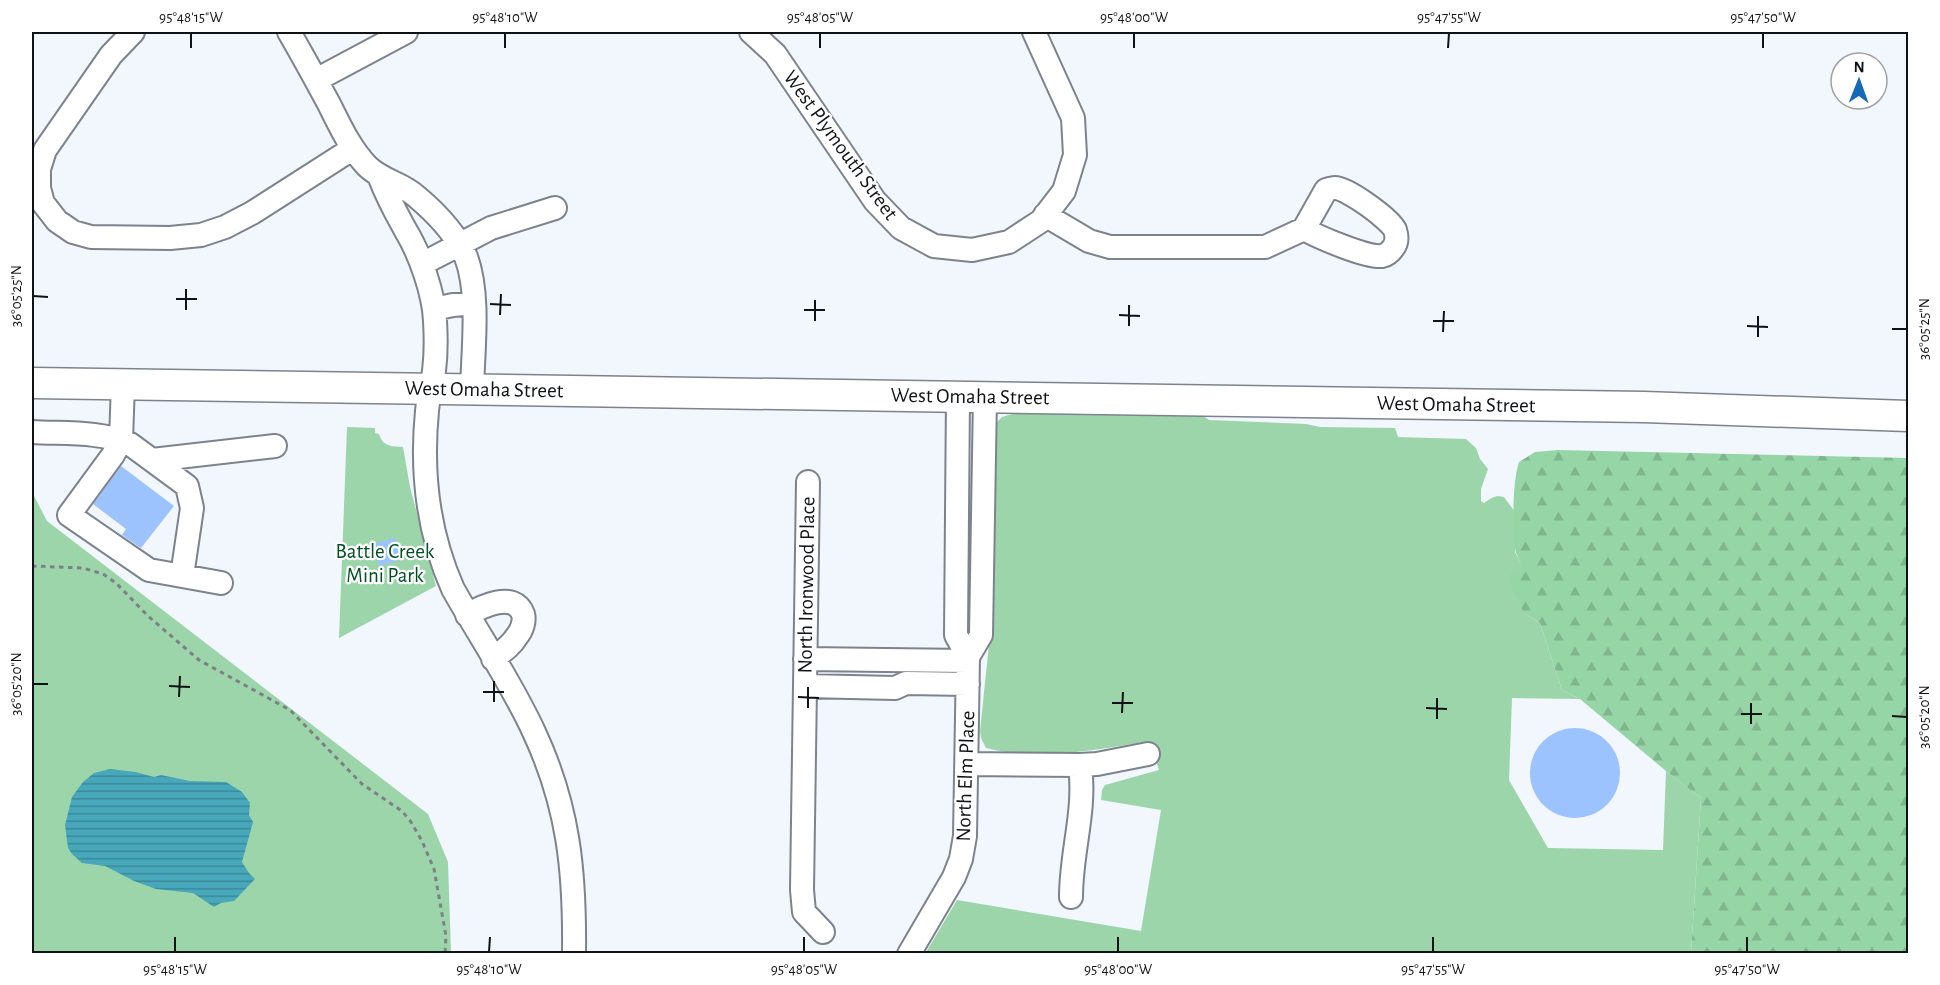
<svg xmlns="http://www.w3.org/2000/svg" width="1940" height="985" font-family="'Alegreya Sans',sans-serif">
<defs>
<pattern id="forest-firs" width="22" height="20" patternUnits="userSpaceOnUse" patternTransform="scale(1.5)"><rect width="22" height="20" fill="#96d5a6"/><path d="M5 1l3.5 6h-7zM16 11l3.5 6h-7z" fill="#80b68e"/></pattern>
<pattern id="water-rules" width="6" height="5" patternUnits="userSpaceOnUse" patternTransform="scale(1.5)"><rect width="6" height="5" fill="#48a8bb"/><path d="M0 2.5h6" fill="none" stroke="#3b8897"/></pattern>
</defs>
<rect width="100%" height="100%" fill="#f2f6fd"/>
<path fill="#9dd5aa" d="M 1194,409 L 1209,420 L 1306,424 L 1320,427 L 1395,428 L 1398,437 L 1466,439 L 1476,448 L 1480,459 L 1488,469 L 1481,489 L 1481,501 L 1484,503 C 1492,498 1495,495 1504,497 L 1515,512 L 1515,552 L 1522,565 L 1524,613 L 1540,623 L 1562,690 L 1580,699 L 1512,698 L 1509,780 L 1548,848 L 1663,850 L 1666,771 L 1701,798 L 1691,953 L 925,954 L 957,900 L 1141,931 L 1161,810 L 1101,800 L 1102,790 L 1105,785 L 1159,770 L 1149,741 C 1098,750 1036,761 986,748 L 981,738 L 980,731 L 990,635 L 994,425 L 1002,417 L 1016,413 L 1127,414 Z
M 347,427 L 375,428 L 375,433 L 379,434 C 383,447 391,446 403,447 L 410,487 L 436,586 L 339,638 Z
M 32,492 L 47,521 L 428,814 L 448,862 L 451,953 L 32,953 Z"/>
<path fill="url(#forest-firs)" d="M 1558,450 L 1908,458 L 1908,953 L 1691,953 L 1701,798 L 1666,771 L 1580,699 L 1562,690 L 1540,623 L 1524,613 L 1512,589 L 1509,575 L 1516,571 L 1521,571 C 1523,562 1516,557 1515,548 C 1513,525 1512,483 1519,462 L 1535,452 Z"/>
<path fill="url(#water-rules)" d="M 110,769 L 136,772 L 154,777 L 161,775 L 190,781 L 226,782 L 242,792 L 250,803 L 249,815 L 253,822 L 242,862 L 249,873 L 255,879 L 234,901 L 221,903 L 214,907 L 193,893 L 156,889 L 134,881 L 105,866 L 82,863 L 72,854 L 68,848 L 65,825 L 72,797 L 83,782 L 94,773 Z"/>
<path fill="#9cc3fd" d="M 121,466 L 174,506 L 141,548 L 122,535 L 126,529 L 93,504 Z
M 395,538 L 400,560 L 379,566 L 373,544 Z
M1530 773a45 45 0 1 1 90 0a45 45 0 1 1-90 0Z"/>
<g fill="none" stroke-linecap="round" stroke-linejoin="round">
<defs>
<path id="minor" d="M 133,32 L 111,55 L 45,150 L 39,169 L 39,188 L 43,203 L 57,221 L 73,232 L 91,237 L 170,238 L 201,235 L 225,227 L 252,213 L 352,149
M 289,32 C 303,56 316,80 329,104 C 340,126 350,148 367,166 C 382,181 402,183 417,197 C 436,213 456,234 466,257 C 480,294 473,350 472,389
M 751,32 L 775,54 L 875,201 L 901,228 L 934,246 L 972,250 L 1009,242 L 1041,221 L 1064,191 L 1075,155 L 1073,118 L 1034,32
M 316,80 L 406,32
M 380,178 C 388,199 395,211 406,231 C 420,254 434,294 435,321 C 436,337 436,355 434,371 C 432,385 428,398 427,411 C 421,472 428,533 453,589 C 480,637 511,682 534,732 C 569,807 575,872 574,954
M 1045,215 L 1089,241 L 1110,247 L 1265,247 L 1304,229 L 1326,190 C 1329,189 1332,188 1335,188 C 1347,188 1390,219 1395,230 C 1397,236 1397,243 1393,248 C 1391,251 1387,255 1382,256 C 1367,258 1318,237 1304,229
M 422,264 L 491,228 L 555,208
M 434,309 L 453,305 L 474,303
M 123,384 L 121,440 L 113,455 L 69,515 L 149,570 L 221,583
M 32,432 C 64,434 100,431 130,444 L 187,486 L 192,508 L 182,576
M 152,460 L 275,446
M 808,482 L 802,890 L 804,912 L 823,932
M 467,615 C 481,607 514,590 523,614 C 525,621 522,630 517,636 C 511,646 502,652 493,659
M 968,657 L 981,635 L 985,396
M 805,659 L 968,661
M 805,686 L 895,688 L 906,683 L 968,684
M 967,764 L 1080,765 L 1097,764 L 1148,754
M 1071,897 C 1071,851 1086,812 1080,765
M 909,954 L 954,877 L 961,859 L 965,836 L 968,657 L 956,635 L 958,396"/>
<path id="major" d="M 32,383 L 1644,407 L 1908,416"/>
</defs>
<use href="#minor" stroke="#7d838d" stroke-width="26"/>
<use href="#major" stroke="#7d838d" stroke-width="33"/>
<path stroke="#7d8085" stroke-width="3" stroke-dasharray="4.5 4.5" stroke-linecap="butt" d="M 32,566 L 83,568 L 103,574 L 116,583 L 148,616 L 199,660 L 290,710 L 362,784 L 402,811 L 411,822 L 422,841 L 434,869 L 446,936 L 445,954"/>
<use href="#minor" stroke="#fff" stroke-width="22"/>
<use href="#major" stroke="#fff" stroke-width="30"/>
</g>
<path fill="none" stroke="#101316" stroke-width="2" d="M 191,48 L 191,33M 505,48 L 505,33M 820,48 L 820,33M 1134,48 L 1134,33M 1448,48 L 1449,33M 1763,48 L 1763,33M 33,296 L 48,297M 176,299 L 197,299M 490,304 L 511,305M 186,310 L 186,289M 804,310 L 825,310M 500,315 L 501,294M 1119,315 L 1140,316M 815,321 L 815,300M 1433,321 L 1454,321M 1129,326 L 1129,305M 1747,326 L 1768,327M 1892,329 L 1907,329M 1443,332 L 1444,311M 1758,337 L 1758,316M 33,684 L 48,684M 169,686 L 190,687M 483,692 L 504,692M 179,697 L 180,676M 798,697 L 819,698M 494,702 L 494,681M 1112,703 L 1133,703M 808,708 L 808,687M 1426,708 L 1447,709M 1122,713 L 1123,692M 1741,714 L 1762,714M 1892,716 L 1907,717M 1437,719 L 1437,698M 1751,724 L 1751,703M 175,952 L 175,937M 489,952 L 490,937M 804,952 L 804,937M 1118,952 L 1118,937M 1433,952 L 1433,937M 1747,952 L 1747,937"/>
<g text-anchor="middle" stroke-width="4.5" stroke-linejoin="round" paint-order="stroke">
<g font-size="21" fill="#101316" stroke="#fff">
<text transform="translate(841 145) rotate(54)" y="7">West Plymouth Street</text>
<text transform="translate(484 389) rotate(1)" y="7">West Omaha Street</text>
<text transform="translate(970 396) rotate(1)" y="7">West Omaha Street</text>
<text transform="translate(1456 404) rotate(1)" y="7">West Omaha Street</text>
<text transform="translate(806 585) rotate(-89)" y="7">North Ironwood Place</text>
<text transform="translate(965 776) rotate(-88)" y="7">North Elm Place</text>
</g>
<g font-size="21" fill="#024f24" stroke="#fff">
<text x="385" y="558">Battle Creek<tspan x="385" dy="24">Mini Park</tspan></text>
</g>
</g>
<rect width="1940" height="985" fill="none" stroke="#ffffff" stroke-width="66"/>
<g transform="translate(1859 81) rotate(1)"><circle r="28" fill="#ffffff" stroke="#9fa1a2" stroke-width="1.5"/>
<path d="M0-4.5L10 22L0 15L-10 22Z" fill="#156ab7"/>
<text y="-9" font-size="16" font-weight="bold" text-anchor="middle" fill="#101316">N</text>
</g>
<rect x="33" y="33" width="1874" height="919" fill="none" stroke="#101316" stroke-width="2"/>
<g font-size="15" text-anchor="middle" fill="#101316">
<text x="191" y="22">95°48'15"W</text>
<text x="505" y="22">95°48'10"W</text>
<text x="820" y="22">95°48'05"W</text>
<text x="1134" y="22">95°48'00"W</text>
<text x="1449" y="22">95°47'55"W</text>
<text x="1763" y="22">95°47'50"W</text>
<text transform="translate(16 296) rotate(-90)" y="5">36°05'25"N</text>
<text transform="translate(1924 329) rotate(-90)" y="5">36°05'25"N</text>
<text transform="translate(16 684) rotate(-90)" y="5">36°05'20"N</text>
<text transform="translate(1924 717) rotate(-90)" y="5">36°05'20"N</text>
<text x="175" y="974">95°48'15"W</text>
<text x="489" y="974">95°48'10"W</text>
<text x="804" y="974">95°48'05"W</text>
<text x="1118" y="974">95°48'00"W</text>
<text x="1433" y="974">95°47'55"W</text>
<text x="1747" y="974">95°47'50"W</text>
</g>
</svg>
